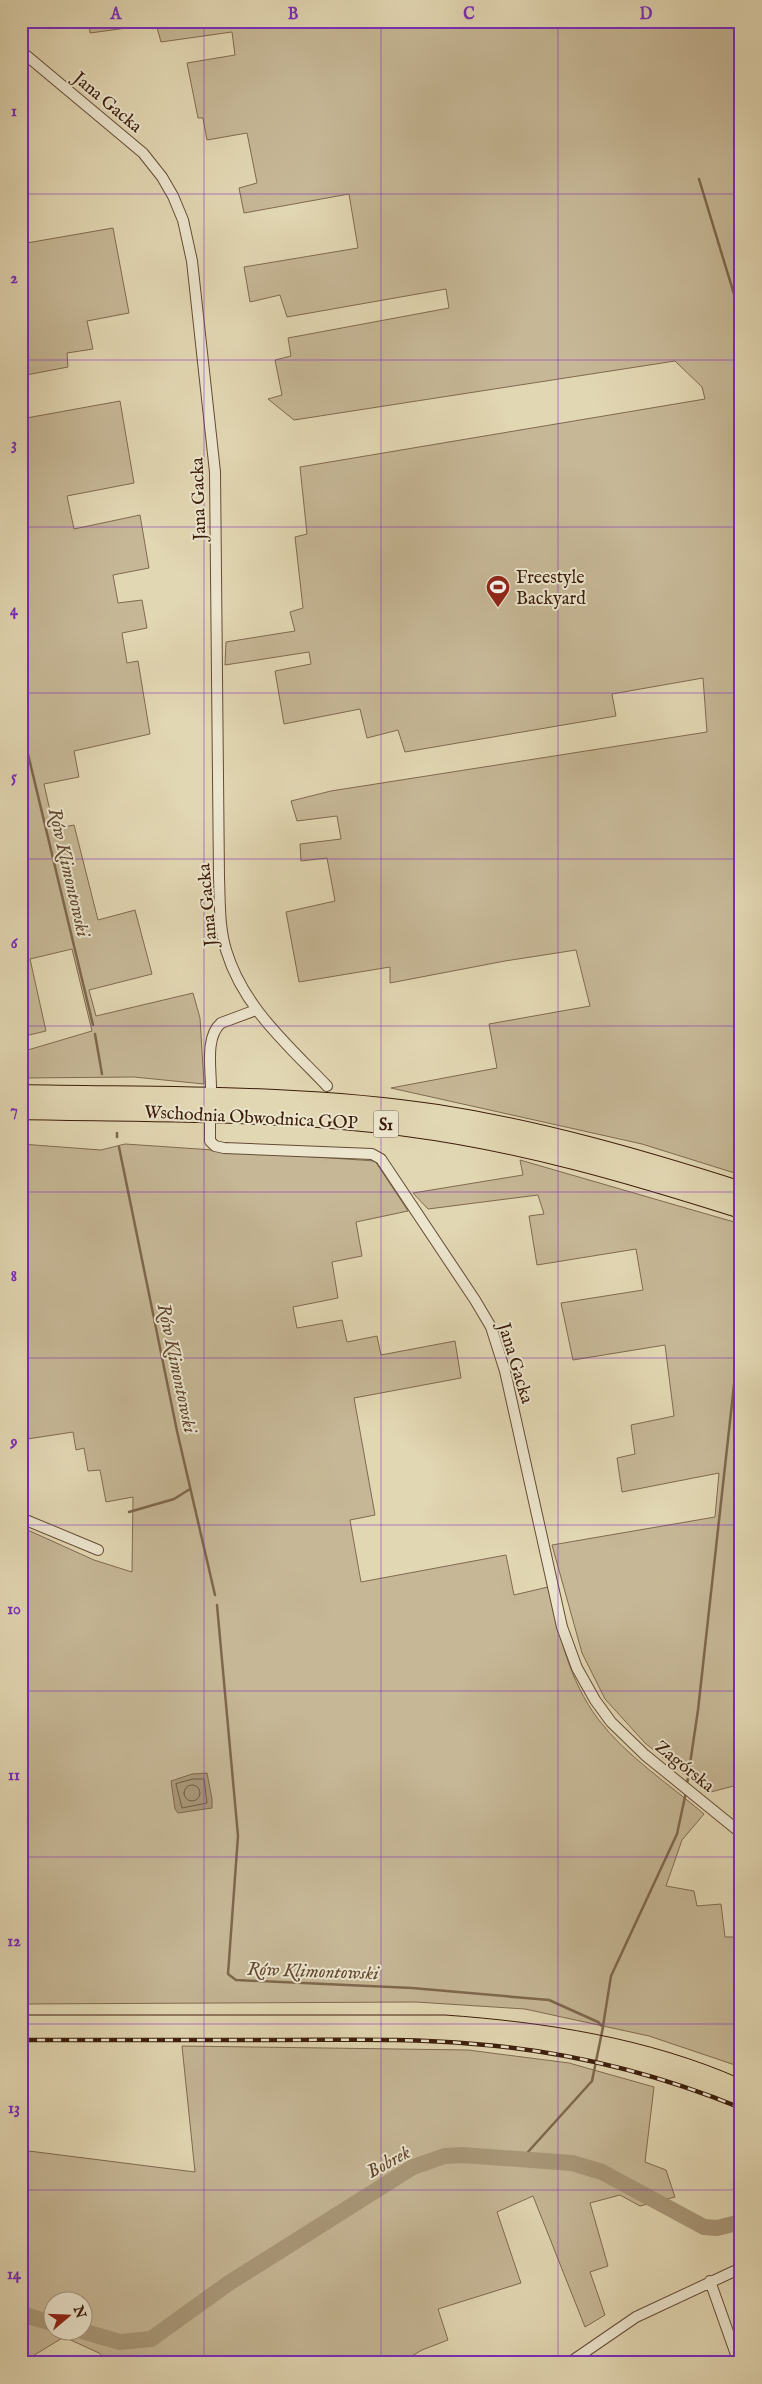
<svg xmlns="http://www.w3.org/2000/svg" width="762" height="2384" font-family="'IM FELL English',serif">
<rect width="100%" height="100%" fill="#e2d7b3"/>
<filter id="stains"><feTurbulence type="fractalNoise" baseFrequency=".004" numOctaves="4"/><feColorMatrix values="0 0 0 0 .2 0 0 0 0 .09 0 0 0 0 .02 0 0 0 .5 -.17"/></filter>
<radialGradient id="worn" r=".72"><stop offset=".6" stop-color="#630" stop-opacity="0"/><stop offset="1" stop-color="#630" stop-opacity=".3"/></radialGradient>
<path fill="#c6b796" stroke="#806a50" fill-rule="evenodd" d="M 89,21 L 741,21 L 741,1175 L 642,1144 L 391,1088 L 497,1068 L 489,1024 L 590,1006 L 576,950 L 505,961 L 390,983 L 390,967 L 299,982 L 286,912 L 335,901 L 327,858 L 301,861 L 300,844 L 341,839 L 337,816 L 297,821 L 291,801 L 331,791 L 707,732 L 703,678 L 612,694 L 616,716 L 405,752 L 398,730 L 367,738 L 360,709 L 284,724 L 275,671 L 311,664 L 309,652 L 225,665 L 226,642 L 295,631 L 290,612 L 303,608 L 295,537 L 307,534 L 300,467 L 705,399 L 702,387 L 675,361 L 294,420 L 268,399 L 282,395 L 275,360 L 291,356 L 288,338 L 449,308 L 446,289 L 287,317 L 280,295 L 250,302 L 244,267 L 358,248 L 349,194 L 244,213 L 239,188 L 257,183 L 247,133 L 207,140 L 203,118 L 198,118 L 187,63 L 235,55 L 232,32 L 161,42 L 156,24 L 90,33 Z
M 113,228 L 129,313 L 87,321 L 93,349 L 67,353 L 68,367 L 21,376 L 21,244 Z
M 120,401 L 134,483 L 67,496 L 74,529 L 140,515 L 149,568 L 113,575 L 118,603 L 142,600 L 147,628 L 122,633 L 127,663 L 138,661 L 150,734 L 74,751 L 79,777 L 44,784 L 54,829 L 74,825 L 98,920 L 135,910 L 152,974 L 89,990 L 96,1016 L 193,993 L 200,1018 L 204,1084 L 134,1077 L 21,1078 L 21,1052 L 92,1031 L 72,949 L 30,959 L 46,1031 L 21,1037 L 21,419 Z
M 21,1144 L 101,1150 L 125,1144 L 375,1161 L 408,1211 L 356,1222 L 362,1256 L 332,1262 L 338,1298 L 293,1307 L 297,1328 L 342,1320 L 347,1342 L 377,1336 L 381,1355 L 455,1341 L 461,1378 L 354,1398 L 375,1515 L 350,1520 L 361,1582 L 506,1555 L 514,1595 L 548,1587 C 559,1634 569,1680 598,1719 C 626,1756 669,1784 704,1814 L 682,1840 L 666,1886 L 694,1891 L 697,1906 L 721,1904 L 725,1937 L 741,1937 L 741,2067 L 649,2036 L 525,2009 L 416,2002 L 21,2004 L 21,1527 L 94,1560 L 132,1572 L 133,1497 L 106,1502 L 100,1470 L 88,1471 L 84,1448 L 76,1450 L 73,1432 L 21,1440 Z
M 520,1160 L 741,1224 L 741,1784 L 707,1793 L 645,1743 L 605,1699 L 582,1653 L 552,1545 L 715,1517 L 719,1473 L 622,1492 L 617,1458 L 635,1454 L 631,1425 L 674,1416 L 665,1345 L 573,1360 L 561,1303 L 643,1290 L 636,1249 L 537,1265 L 529,1216 L 544,1214 L 538,1195 L 428,1209 L 413,1193 L 523,1175 Z
M 182,2046 L 468,2050 L 569,2063 L 654,2087 L 645,2162 L 666,2170 L 675,2197 L 640,2206 L 620,2195 L 590,2203 L 608,2266 L 590,2272 L 605,2315 L 585,2327 L 533,2196 L 497,2212 L 521,2283 L 438,2309 L 448,2340 L 422,2350 L 400,2363 L 110,2363 L 99,2353 L 64,2337 L 21,2363 L 21,2150 L 195,2172 ZM 52,2302 L 82,2302 L 82,2332 L 52,2332 Z"/>
<path fill="#a99879" stroke="#7d674c" d="M 207,1773 L 212,1799 L 212,1808 L 178,1813 L 175,1809 L 171,1781 L 192,1774 Z"/>
<g fill="none" stroke-linecap="round" stroke-linejoin="round">
<path stroke="#725a41" stroke-width="1" d="M 193,1779 L 204,1779 L 207,1803 L 182,1808 L 176,1784 Z
M184 1793a8 8 0 1 1 16 0a8 8 0 1 1-16 0Z"/>
<path stroke="#7d674c" stroke-width="2.5" d="M 699,179 L 741,317
M 21,725 L 93,1025
M 95,1034 L 102,1074
M 117,1133 L 117,1137
M 119,1147 L 177,1431 L 215,1595
M 129,1512 L 174,1499 L 190,1489
M 217,1605 L 238,1836 L 228,1974 L 236,1980 L 412,1988 L 549,2000 L 598,2022 L 603,2027 L 592,2081 L 527,2153 L 524,2160
M 687,1784 L 698,1710 L 741,1322
M 603,2026 L 611,1976 L 677,1834 L 686,1792"/>
<path stroke="#a99879" stroke-width="16" d="M 21,2314 L 52,2323
M 82,2331 L 120,2342 L 151,2339 L 229,2283 L 413,2167 L 445,2156 L 462,2155 L 572,2163 L 602,2172 L 704,2227 L 717,2228 L 741,2222"/>
<defs>
<path id="minor" d="M 21,51 L 143,153 L 162,177 L 173,196 L 183,220 L 192,261 L 215,472 L 219,878 C 220,902 219,927 226,950 C 243,1007 288,1045 327,1086
M 211,1088 C 211,1068 205,1037 221,1023 L 256,1010
M 210,1123 L 210,1141 L 215,1146 L 224,1148 L 372,1154 L 381,1159 L 475,1300 L 491,1327 L 505,1371 L 562,1627 L 577,1668 L 595,1700 L 611,1722 L 645,1755 L 741,1833
M 21,1518 L 98,1550
M 710,2281 L 739,2363
M 569,2363 L 636,2317 L 741,2268"/>
<path id="motorway" d="M 21,1094 C 159,1097 300,1093 437,1114 C 540,1130 641,1159 741,1191
M 21,1110 C 149,1113 279,1110 407,1127 C 522,1142 631,1174 741,1209"/>
</defs>
<use href="#minor" stroke="#654c34" stroke-width="12"/>
<use href="#motorway" stroke="#3b1d09" stroke-width="20"/>
<use href="#minor" stroke="#ece5ce" stroke-width="10"/>
<use href="#motorway" stroke="#e2d7b3" stroke-width="18"/>
<path stroke="#3b1d09" stroke-width="1" d="M 21,2015 L 445,2015 C 544,2022 649,2038 741,2079"/>
<defs>
<path id="rail" d="M 21,2040 C 107,2040 192,2040 278,2040 C 343,2040 409,2038 474,2044 C 566,2051 655,2073 741,2108"/>
</defs>
<use href="#rail" stroke="#3b1d09" stroke-width="4.5"/>
<use href="#rail" stroke="#ece5ce" stroke-width="2.5" stroke-dasharray="8" stroke-linecap="butt"/>
</g>
<path fill="none" stroke="#7b2cbf" stroke-width="1" stroke-opacity="0.55" d="M 204,21 L 204,2363M 381,21 L 381,2363M 558,21 L 558,2363M 21,194 L 741,194M 21,360 L 741,360M 21,527 L 741,527M 21,693 L 741,693M 21,859 L 741,859M 21,1026 L 741,1026M 21,1192 L 741,1192M 21,1358 L 741,1358M 21,1525 L 741,1525M 21,1691 L 741,1691M 21,1857 L 741,1857M 21,2024 L 741,2024M 21,2190 L 741,2190"/>
<defs>
<symbol id="stadium-pin" viewBox="-11 -11 22 30"><path d="M0 17L-7.5 6A9.5 9.5 0 1 1 7.5 6Z" fill="#8f2418" stroke="#ece5ce"/><path d="M0-5a6.5 5 0 1 0 0 10a6.5 5 0 1 0 0-10ZM-3.5-1.8h7v3.6h-7Z" fill="#fff"/></symbol>
</defs>
<g fill-rule="evenodd">
<use href="#stadium-pin" x="484" y="573" width="28" height="38"/>
</g>
<g text-anchor="middle" stroke-width="4" stroke-linejoin="round" paint-order="stroke">
<rect fill="#ece5ce" stroke="#705944" stroke-width="1" x="373.5" y="1110.5" width="25" height="27" rx="4"/>
<g font-size="16" font-weight="bold" fill="#3b1d09">
<text x="386" y="1130">S1</text>
</g>
<g font-size="18" fill="#3b1d09" stroke="#ece5ce">
<text transform="translate(108 102) rotate(40)" y="6">Jana Gacka</text>
<text transform="translate(198 499) rotate(-92)" y="6">Jana Gacka</text>
<text transform="translate(207 905) rotate(-95)" y="6">Jana Gacka</text>
<text transform="translate(251 1117) rotate(3)" y="6">Wschodnia Obwodnica GOP</text>
<text transform="translate(516 1363) rotate(73)" y="6">Jana Gacka</text>
<text transform="translate(685 1766) rotate(39)" y="6">Zagórska</text>
</g>
<g font-size="18" fill="#3b1d09" stroke="#ece5ce" text-anchor="start">
<text x="516" y="583">Freestyle<tspan x="516" dy="21">Backyard</tspan></text>
</g>
<g font-size="19" font-style="italic" fill="#624830" stroke="#ece5ce">
<text transform="translate(70 872) rotate(77)" y="7">Rów Klimontowski</text>
<text transform="translate(178 1368) rotate(78)" y="7">Rów Klimontowski</text>
<text transform="translate(313 1970) rotate(2)" y="7">Rów Klimontowski</text>
<text transform="translate(388 2161) rotate(-29)" y="7">Bobrek</text>
</g>
</g>
<rect width="762" height="2384" fill="none" stroke="#e2d7b3" stroke-width="55"/>
<g transform="translate(68 2316) rotate(71)"><circle r="24" fill="#ece5ce" stroke="#a5957f"/>
<path d="M0-4L9 19L0 12L-9 19Z" fill="#8f2418"/>
<text y="-8" font-size="14" font-weight="bold" text-anchor="middle" fill="#3b1d09">N</text>
</g>
<rect x="28" y="28" width="706" height="2328" fill="none" stroke="#7b2cbf" stroke-width="2"/>
<g font-size="16" text-anchor="middle" font-weight="bold" fill="#7b2cbf">
<text x="116" y="19">A</text>
<text x="293" y="19">B</text>
<text x="469" y="19">C</text>
<text x="646" y="19">D</text>
<text x="14" y="116">1</text>
<text x="14" y="283">2</text>
<text x="14" y="449">3</text>
<text x="14" y="615">4</text>
<text x="14" y="782">5</text>
<text x="14" y="948">6</text>
<text x="14" y="1115">7</text>
<text x="14" y="1281">8</text>
<text x="14" y="1447">9</text>
<text x="14" y="1614">10</text>
<text x="14" y="1780">11</text>
<text x="14" y="1946">12</text>
<text x="14" y="2113">13</text>
<text x="14" y="2279">14</text>
</g>
<rect width="100%" height="100%" filter="url(#stains)"/>
<rect width="100%" height="100%" fill="url(#worn)"/>
</svg>
